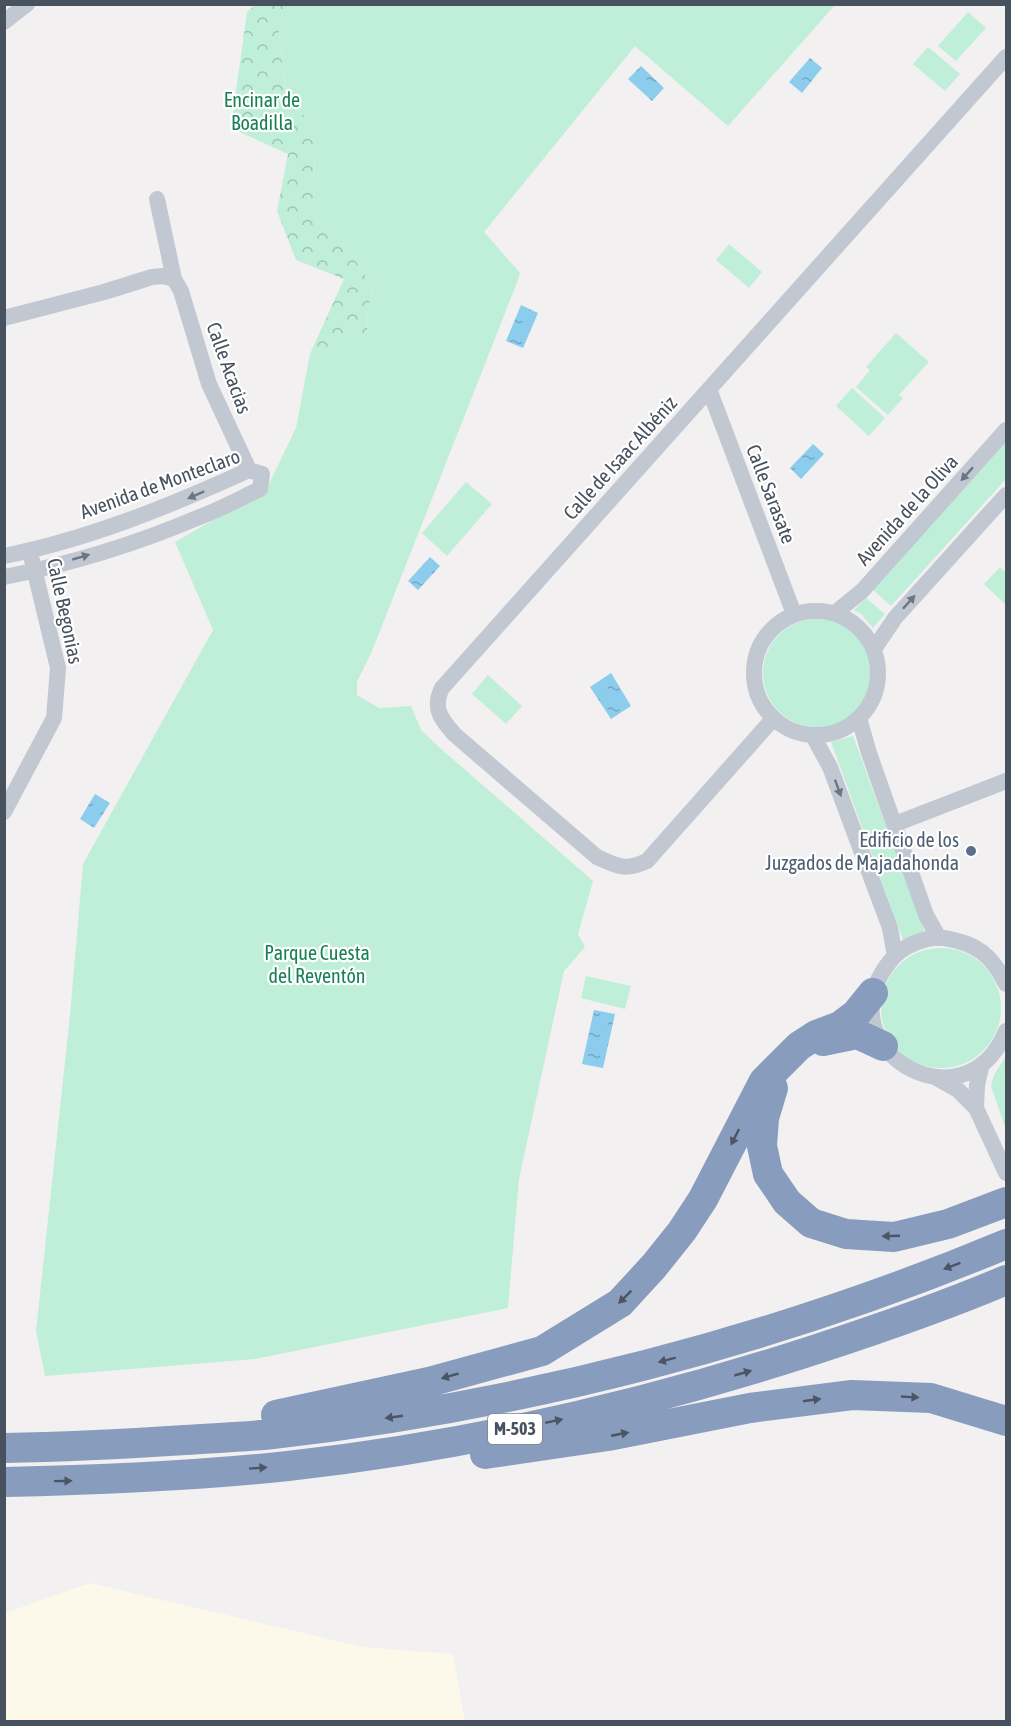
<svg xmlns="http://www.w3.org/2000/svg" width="1011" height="1726" font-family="'Asap Condensed',sans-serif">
<defs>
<pattern id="forest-crowns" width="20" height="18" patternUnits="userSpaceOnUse" patternTransform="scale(1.5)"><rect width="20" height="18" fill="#bfefd8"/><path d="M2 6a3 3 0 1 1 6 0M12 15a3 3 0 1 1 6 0" fill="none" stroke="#9dc4b2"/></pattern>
<pattern id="water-ripples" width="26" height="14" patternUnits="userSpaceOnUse" patternTransform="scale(1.5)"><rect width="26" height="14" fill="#8cccec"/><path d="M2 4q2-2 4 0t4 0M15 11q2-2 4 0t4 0" fill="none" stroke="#74a8c2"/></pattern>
</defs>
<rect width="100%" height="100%" fill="#f2f0f0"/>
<path fill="#fcf9ea" d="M 90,1583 L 363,1647 L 453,1654 L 465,1721 L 5,1721 L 5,1613 Z"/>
<path fill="#bfefd8" d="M 294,4 L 835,5 L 728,126 L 635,46 L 484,232 L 520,273 L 518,280 L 372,651 L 357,682 L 357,695 L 379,708 L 411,706 L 421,730 L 440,748 L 593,881 L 578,934 L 585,947 L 564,971 L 519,1179 L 508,1308 L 255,1359 L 45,1376 L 36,1331 L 70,1015 L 83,864 L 213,630 L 175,542 L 266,490 L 296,428 L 310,354 L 367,334 L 368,309 L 373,288 L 351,254 L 315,217 L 314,127 L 286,96 L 278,27 Z
M 968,12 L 986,28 L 956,61 L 938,46 Z
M 928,47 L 960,74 L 945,91 L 913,64 Z
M 729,244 L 762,272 L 749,288 L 716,260 Z
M 896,333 L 929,362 L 899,395 L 903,398 L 888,415 L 856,387 L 870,370 L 866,367 Z
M 852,388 L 885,418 L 869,436 L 836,406 Z
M 1006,442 L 1006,479 L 891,606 L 873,590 Z
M 466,482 L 492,504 L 447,556 L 422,533 Z
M 1000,567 L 1006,573 L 1006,605 L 984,584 Z
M 866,598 L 885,614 L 873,628 L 861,614 L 854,610 Z
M763 673a54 54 0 1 1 108 0a54 54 0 1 1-108 0Z
M 488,675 L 522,706 L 506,724 L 472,694 Z
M 853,736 L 925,932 L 903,940 L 831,742 Z
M881 1008a60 60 0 1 1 120 0a60 60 0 1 1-120 0Z
M 586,976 L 631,986 L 625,1009 L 581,998 Z
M 1006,1056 L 1006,1130 L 991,1086 L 994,1075 Z"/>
<path fill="url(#forest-crowns)" d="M 255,5 L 294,5 L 278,27 L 286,96 L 314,127 L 315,217 L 351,254 L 373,288 L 368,309 L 367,335 L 310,354 L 344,279 L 296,260 L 277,211 L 288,154 L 231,128 L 247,12 Z"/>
<path fill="url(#water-ripples)" d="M 810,58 L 822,68 L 802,93 L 789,82 Z
M 641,66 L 664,88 L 652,101 L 628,79 Z
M 521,305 L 538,313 L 523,348 L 506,341 Z
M 813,444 L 824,454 L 801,479 L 790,468 Z
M 430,557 L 440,566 L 418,590 L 408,581 Z
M 611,673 L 631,706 L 611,719 L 590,687 Z
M 95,794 L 110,803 L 94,828 L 80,819 Z
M 594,1010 L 615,1014 L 603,1068 L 582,1064 Z"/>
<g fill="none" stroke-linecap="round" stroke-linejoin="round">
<path stroke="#c1c8d2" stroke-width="16" d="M 4,22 L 27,4
M 157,199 L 174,279
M 4,318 L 104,292 L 152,277 L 163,276 L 174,279 L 181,291 L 209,384 L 249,470
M 709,389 L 794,614
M 4,556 C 89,539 170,506 249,470 L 262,474 L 260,489 C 239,499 219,510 197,518 C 136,544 70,564 4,577
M754 673a62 62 0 1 1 124 0a62 62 0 1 1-124 0Z
M 835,613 L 862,591 L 1006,430
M 874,649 L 895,618 L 1006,495
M 859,718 L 869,753 L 926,915 L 939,938
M 773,719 L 647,861 C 625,871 619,867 597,857 L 454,734 C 441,719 432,708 442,688 L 1006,57
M 813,736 L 830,767 L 890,928 L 895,956
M 4,812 L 54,718 L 58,668 L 32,560
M 895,824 L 1006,781
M 1006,984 C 992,955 976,943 944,938 C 926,936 902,946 891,960 C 820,1047 964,1133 1006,1031
M 935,1077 L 958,1090 L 976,1108 L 1006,1173
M 976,1108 L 977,1085 L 982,1064"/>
<path stroke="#889cbe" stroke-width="30" d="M 823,1041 L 857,1034 L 883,1046
M 773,1088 L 764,1118 L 762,1146 L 768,1174 L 787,1202 L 811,1223 L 846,1234 L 894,1237 L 948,1224 L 1006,1202
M 276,1415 L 429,1382 L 542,1351 L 620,1303 L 654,1266 L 682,1231 L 703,1199 L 764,1081 L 799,1046 L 816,1035 L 840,1026 L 856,1014 L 873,993
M 4,1448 C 65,1447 125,1444 185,1440 C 214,1438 244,1437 273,1434 C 523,1406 774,1341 1006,1244
M 485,1454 L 608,1436 L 750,1408 L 852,1395 L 931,1398 L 1006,1421
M 4,1482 C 99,1480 194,1476 288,1466 C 468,1446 646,1405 817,1349 C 881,1328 945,1306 1006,1280"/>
</g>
<defs><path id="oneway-solid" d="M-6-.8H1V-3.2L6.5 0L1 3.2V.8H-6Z" transform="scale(1.5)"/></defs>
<g fill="#6c7581">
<use href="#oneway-solid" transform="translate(967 474) rotate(132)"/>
<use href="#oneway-solid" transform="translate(196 495) rotate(156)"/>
<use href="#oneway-solid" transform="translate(81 557) rotate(-16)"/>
<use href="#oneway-solid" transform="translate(909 602) rotate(-48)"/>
<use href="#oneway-solid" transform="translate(838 788) rotate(70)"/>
</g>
<g fill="#4b5563">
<use href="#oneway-solid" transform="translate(735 1137) rotate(117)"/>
<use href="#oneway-solid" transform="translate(891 1236) rotate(178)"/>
<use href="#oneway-solid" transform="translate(952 1266) rotate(159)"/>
<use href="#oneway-solid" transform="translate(625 1297) rotate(135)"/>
<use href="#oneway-solid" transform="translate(667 1360) rotate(165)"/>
<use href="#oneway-solid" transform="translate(743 1373) rotate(-16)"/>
<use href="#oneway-solid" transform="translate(450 1376) rotate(164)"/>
<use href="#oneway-solid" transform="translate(910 1397) rotate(3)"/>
<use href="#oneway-solid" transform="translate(812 1400) rotate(-8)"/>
<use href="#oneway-solid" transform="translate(394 1417) rotate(172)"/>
<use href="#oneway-solid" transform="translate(554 1421) rotate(-12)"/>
<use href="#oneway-solid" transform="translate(620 1434) rotate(-11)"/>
<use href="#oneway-solid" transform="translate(258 1468) rotate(-4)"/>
<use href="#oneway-solid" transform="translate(63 1481) rotate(-1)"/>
</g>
<circle fill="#5c6f8a" stroke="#fff" stroke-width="2" cx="971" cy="851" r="6"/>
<g text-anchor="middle" stroke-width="4.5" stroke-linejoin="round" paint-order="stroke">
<rect fill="#fff" stroke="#7f858e" stroke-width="1.5" x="488" y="1414" width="54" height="30" rx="4.5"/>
<g font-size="18" font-weight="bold" fill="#48515e">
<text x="515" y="1435">M-503</text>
</g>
<g font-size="20" fill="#178058" stroke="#fff">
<text x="262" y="107">Encinar de<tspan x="262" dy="23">Boadilla</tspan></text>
<text x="317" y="960">Parque Cuesta<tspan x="317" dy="23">del Reventón</tspan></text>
</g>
<g font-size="20" fill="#48515e" stroke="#fff">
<text transform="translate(229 368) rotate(70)" y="7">Calle Acacias</text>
<text transform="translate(620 458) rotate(-48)" y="7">Calle de Isaac Albéniz</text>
<text transform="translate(160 484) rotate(-20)" y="7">Avenida de Monteclaro</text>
<text transform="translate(771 494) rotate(69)" y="7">Calle Sarasate</text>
<text transform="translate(907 510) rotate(-48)" y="7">Avenida de la Oliva</text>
<text transform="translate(65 611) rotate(78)" y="7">Calle Begonias</text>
</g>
<g font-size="20" fill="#4e5e75" stroke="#fff" text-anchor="end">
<text x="959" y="847">Edificio de los<tspan x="959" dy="23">Juzgados de Majadahonda</tspan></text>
</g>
</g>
<rect width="1011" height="1726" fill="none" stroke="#48515e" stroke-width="12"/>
</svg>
